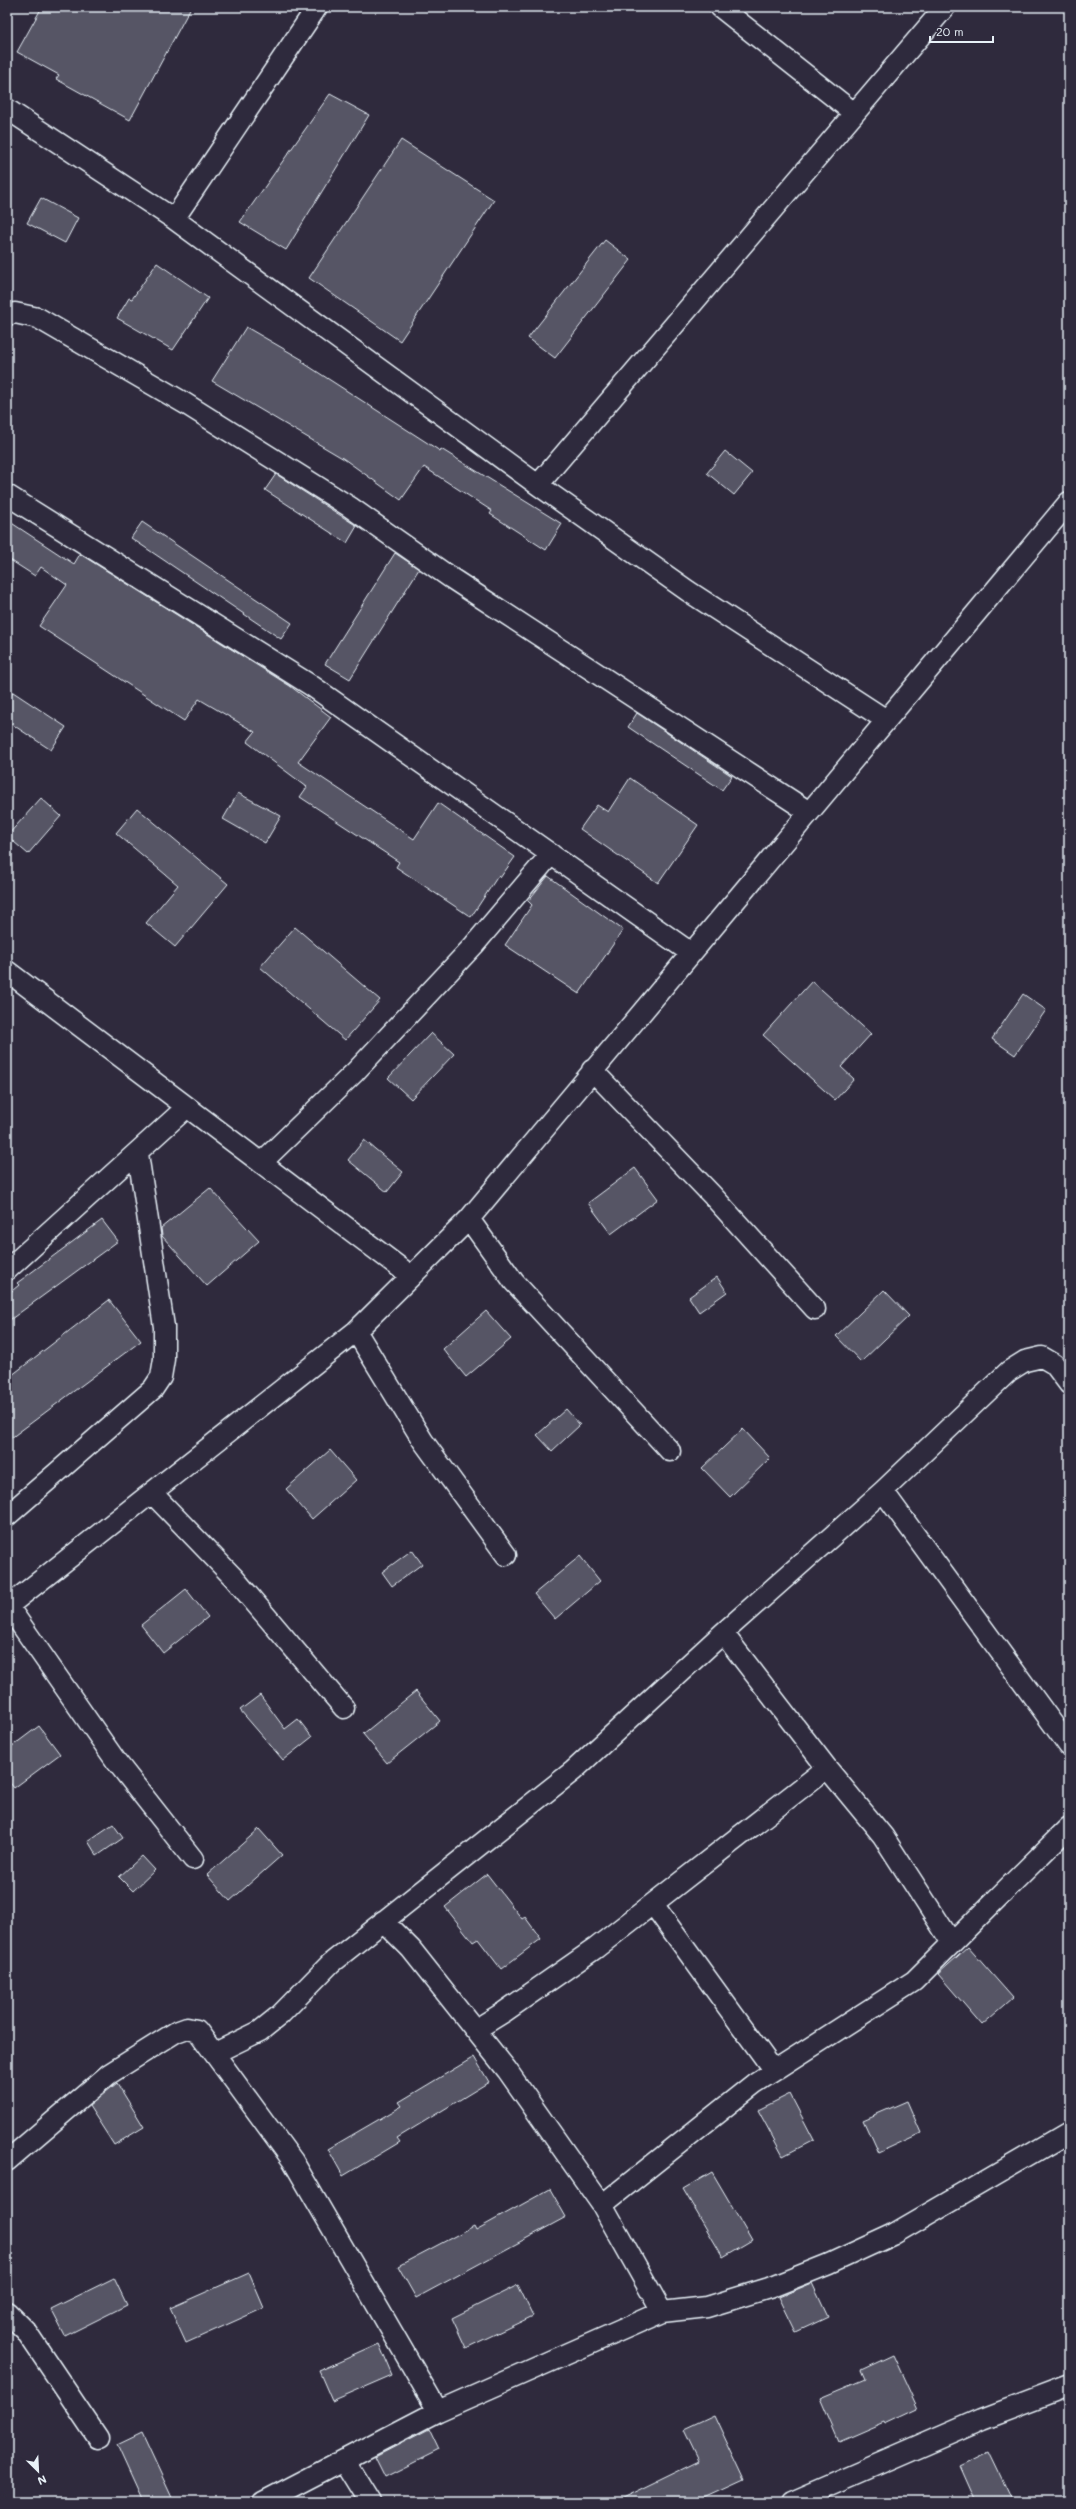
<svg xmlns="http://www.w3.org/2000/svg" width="1076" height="2509" font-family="Mali,sans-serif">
<rect width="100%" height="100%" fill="#2f2a3d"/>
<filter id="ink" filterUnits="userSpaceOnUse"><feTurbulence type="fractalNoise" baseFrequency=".025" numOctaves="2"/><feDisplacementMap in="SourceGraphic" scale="8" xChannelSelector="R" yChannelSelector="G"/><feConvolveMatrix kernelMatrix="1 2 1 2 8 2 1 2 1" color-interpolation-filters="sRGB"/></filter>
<g filter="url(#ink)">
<path fill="#575565" stroke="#e8f1f8" d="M 42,7 L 191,7 L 130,120 L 56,79 L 59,75 L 17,52 Z
M 330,94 L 369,115 L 286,250 L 240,222 Z
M 401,140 L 494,200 L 400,341 L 309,278 Z
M 41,198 L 78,218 L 65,243 L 27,223 Z
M 605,240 L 631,260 L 555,358 L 528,338 Z
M 157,263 L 208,298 L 173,350 L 117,318 L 129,298 L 132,299 Z
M 246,327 L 303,360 L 302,362 L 440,451 L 441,449 L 562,524 L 546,550 L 490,514 L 492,511 L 424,467 L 401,500 L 344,459 L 212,381 Z
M 725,451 L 752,473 L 734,495 L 707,473 Z
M 276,474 L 357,526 L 347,543 L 265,490 Z
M 7,520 L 74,564 L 80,554 L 290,686 L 331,717 L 298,762 L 414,839 L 438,803 L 515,857 L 500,878 L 498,876 L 471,917 L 396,867 L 399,862 L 300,797 L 307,787 L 247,742 L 255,732 L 199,699 L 184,721 L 39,626 L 67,585 L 41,567 L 35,576 L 7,558 Z
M 142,522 L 292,623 L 281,639 L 131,538 Z
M 395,553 L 419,569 L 350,679 L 325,664 Z
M 13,692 L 66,727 L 51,750 L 7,721 L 7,701 Z
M 637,713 L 732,776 L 722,790 L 628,727 Z
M 630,778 L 698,825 L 658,883 L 580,829 L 597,805 L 608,812 Z
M 238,793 L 281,816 L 265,843 L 223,819 Z
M 41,798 L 61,816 L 28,854 L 7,836 Z
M 137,808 L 228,884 L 175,947 L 146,923 L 178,885 L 116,833 Z
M 548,876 L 623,930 L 579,994 L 505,945 L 532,905 L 528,901 Z
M 295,927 L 380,1000 L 345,1040 L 260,967 Z
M 812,981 L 871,1034 L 841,1067 L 854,1079 L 835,1100 L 763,1035 Z
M 1023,994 L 1046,1010 L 1015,1055 L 992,1039 Z
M 431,1033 L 454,1054 L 411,1099 L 388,1078 Z
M 364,1140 L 403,1172 L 387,1192 L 348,1160 Z
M 635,1168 L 658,1199 L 611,1234 L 588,1203 Z
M 210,1188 L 259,1241 L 207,1286 L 162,1236 L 161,1228 Z
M 102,1220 L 118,1241 L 7,1322 L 7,1295 L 19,1285 L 17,1283 Z
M 717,1277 L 727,1292 L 699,1312 L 689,1297 Z
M 884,1290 L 909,1316 L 861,1362 L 836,1336 Z
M 109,1300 L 141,1341 L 7,1441 L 7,1379 Z
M 486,1311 L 511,1339 L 466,1377 L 443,1349 Z
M 566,1409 L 580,1425 L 552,1451 L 537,1435 Z
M 743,1429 L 770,1458 L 730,1497 L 702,1468 Z
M 330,1450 L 356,1480 L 312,1519 L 286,1489 Z
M 412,1550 L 422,1564 L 392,1586 L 382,1572 Z
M 580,1556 L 600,1581 L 555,1619 L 534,1594 Z
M 186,1589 L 208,1617 L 163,1653 L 141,1625 Z
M 416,1691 L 440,1721 L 387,1763 L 363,1734 Z
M 260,1695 L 285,1729 L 298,1719 L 312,1737 L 283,1760 L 240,1710 Z
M 39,1726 L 60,1754 L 14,1788 L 7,1779 L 7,1750 Z
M 113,1824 L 123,1838 L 97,1856 L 88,1841 Z
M 259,1829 L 282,1855 L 230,1901 L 207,1875 Z
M 142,1856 L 155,1870 L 133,1891 L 119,1877 Z
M 487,1874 L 522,1919 L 525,1917 L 541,1939 L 501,1969 L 478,1939 L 473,1942 L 445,1907 Z
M 968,1947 L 1013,1998 L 982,2025 L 938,1974 Z
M 474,2057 L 489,2082 L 397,2138 L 400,2142 L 343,2176 L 328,2149 L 402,2106 L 399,2102 Z
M 117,2083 L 144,2127 L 114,2145 L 89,2106 Z
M 790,2094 L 814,2140 L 783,2156 L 758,2110 Z
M 907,2101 L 921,2133 L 878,2153 L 863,2120 Z
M 712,2172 L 752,2240 L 723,2257 L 683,2189 Z
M 550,2189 L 566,2217 L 416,2298 L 398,2266 L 474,2226 L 476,2230 Z
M 249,2273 L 264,2308 L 186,2343 L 170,2308 Z
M 114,2278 L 127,2305 L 65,2336 L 51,2309 Z
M 812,2283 L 828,2317 L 796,2332 L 779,2297 Z
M 518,2285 L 533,2316 L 466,2348 L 452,2318 Z
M 379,2344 L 392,2375 L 332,2401 L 319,2371 Z
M 893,2355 L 918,2409 L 886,2424 L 885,2422 L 839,2442 L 820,2398 L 865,2379 L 861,2370 Z
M 714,2416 L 744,2480 L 696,2502 L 615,2502 L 699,2461 L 684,2430 Z
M 429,2429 L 439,2450 L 385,2477 L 375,2457 Z
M 142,2433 L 174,2502 L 143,2502 L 117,2445 Z
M 989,2452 L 1013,2502 L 976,2502 L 960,2466 Z"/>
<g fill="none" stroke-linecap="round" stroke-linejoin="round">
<defs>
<path id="minor" d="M 720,7 L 854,113
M 7,109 L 174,219 L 538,485 L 688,591 L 886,720
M 174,219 L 317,7
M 7,315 L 15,313 L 38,318 L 186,404 L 350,507 L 451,578 L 809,812
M 538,485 L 945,7
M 7,495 L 312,686 L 691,953
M 7,971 L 411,1276
M 592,1070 L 712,1195 L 815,1309
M 261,1163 L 355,1072 L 474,945 L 551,854
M 469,1219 L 514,1282 L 670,1451
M 7,1270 L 187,1107
M 356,1331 L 423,1441 L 506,1555
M 883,1491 L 1069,1746
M 152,1493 L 234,1578 L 344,1708
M 7,1516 L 153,1389 L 161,1377 L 164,1359 L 164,1327 L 138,1154
M 8,1606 L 116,1761 L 193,1859
M 7,1607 L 356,1331 L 469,1219 L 1069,502
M 723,1633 L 827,1768 L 883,1836 L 952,1943
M 653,1904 L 774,2071
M 383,1921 L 411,1949 L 507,2070 L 602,2205 L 662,2312
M 475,2030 L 504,2012 L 596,1948 L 827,1768
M 215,2053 L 260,2031 L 280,2015 L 331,1963 L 573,1771 L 723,1633 L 883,1491 L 1009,1371 L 1025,1361 L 1042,1357 L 1054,1364 L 1069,1384
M 7,2161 L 109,2074 L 176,2032 L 187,2028 L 197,2030 L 293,2161 L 438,2411
M 602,2205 L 755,2083 L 914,1981 L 1069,1827
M 7,2312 L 26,2331 L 98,2438
M 344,2460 L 370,2502
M 263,2502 L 438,2411 L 662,2312 L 707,2307 L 769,2288 L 829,2264 L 892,2235 L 1069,2132
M 791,2502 L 982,2419 L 1069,2386"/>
</defs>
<use href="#minor" stroke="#e8f1f8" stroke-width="23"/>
<use href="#minor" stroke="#2f2a3d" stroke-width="20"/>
</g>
</g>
<rect width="1076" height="2509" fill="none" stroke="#2f2a3d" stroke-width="24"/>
<rect x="12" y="12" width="1052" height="2485" fill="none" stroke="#e8f1f8" stroke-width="1.5" filter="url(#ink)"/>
<g transform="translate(38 2471) rotate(156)" stroke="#2f2a3d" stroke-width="3" paint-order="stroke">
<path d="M0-3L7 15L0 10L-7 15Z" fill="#e8f1f8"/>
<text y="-6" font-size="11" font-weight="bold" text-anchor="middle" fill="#e8f1f8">N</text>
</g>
<path d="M930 36v6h63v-6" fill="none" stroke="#e8f1f8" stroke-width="2"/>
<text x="936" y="36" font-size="12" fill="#e8f1f8" stroke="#2f2a3d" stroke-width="3" paint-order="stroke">20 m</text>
</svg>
